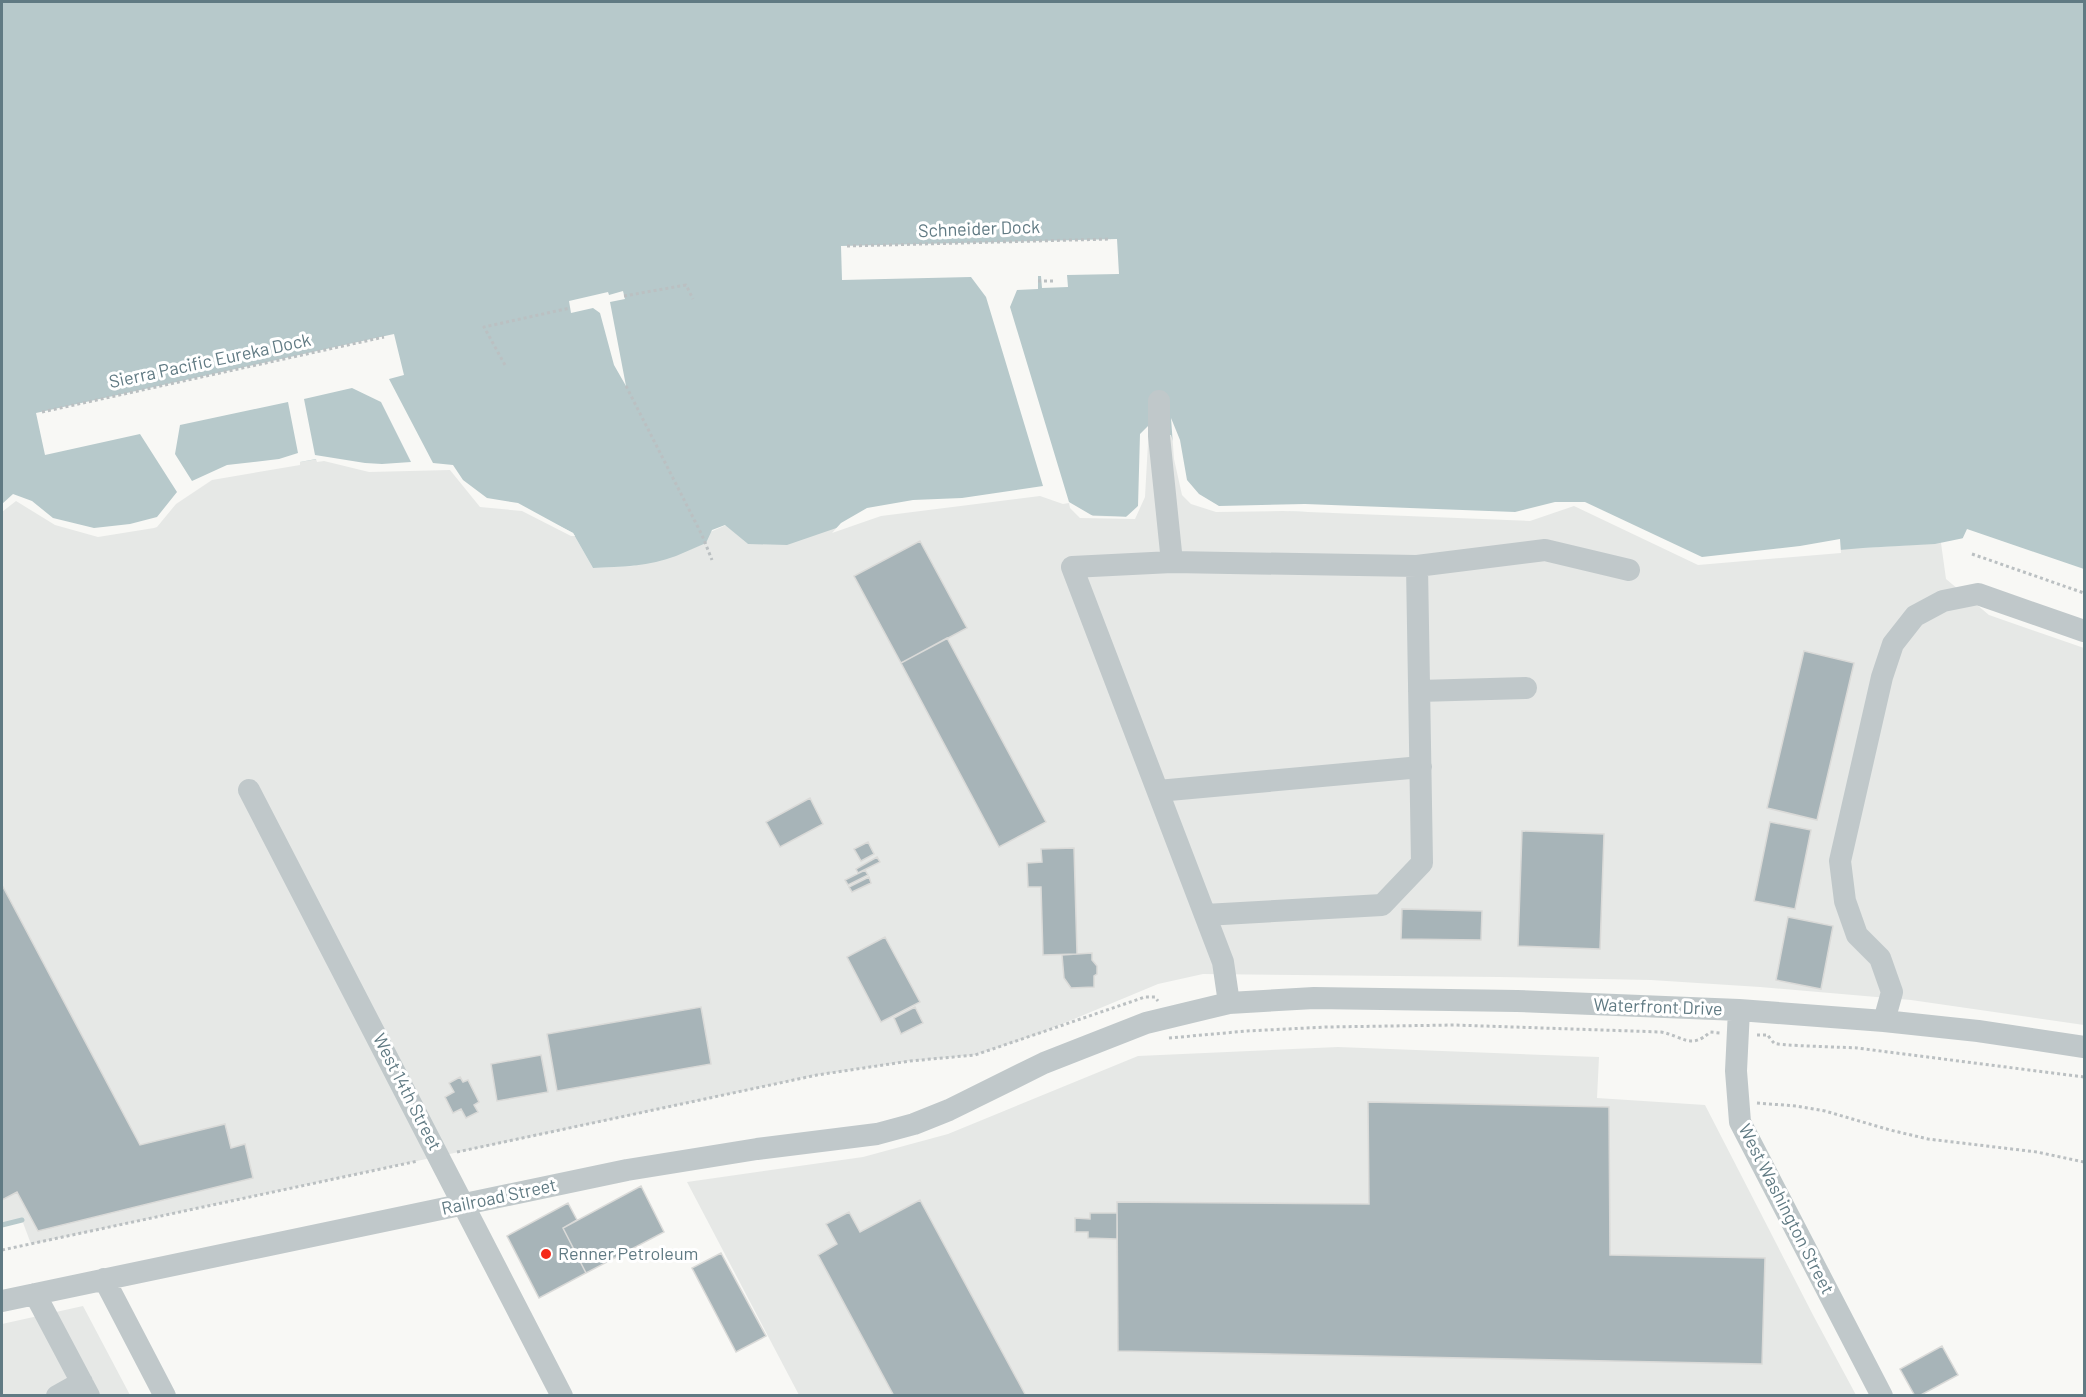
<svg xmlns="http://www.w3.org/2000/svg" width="2086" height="1397" font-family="Barlow,sans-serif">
<rect width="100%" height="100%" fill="#f8f8f5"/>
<path fill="#e6e8e6" d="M 1172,435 L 1574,503 L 1863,548 L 1941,543 L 1946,579 L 1989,615 L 2084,648 L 2084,1025 L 1911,1000 L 1760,987 L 1651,980 L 1499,977 L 1203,974 L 1158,984 L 1038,1034 L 975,1055 L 910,1061 L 817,1075 L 31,1244 L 22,1220 L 2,1225 L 2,509 L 16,497 L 174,502 L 211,477 L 324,458 L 451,467 L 523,508 L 573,533 L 593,568 L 634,566 L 726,525 L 748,544 L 880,513 L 1145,437 Z
M 1338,1047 L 1599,1057 L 1597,1098 L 1705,1105 L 1813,1315 L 1856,1395 L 799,1395 L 687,1182 L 863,1157 L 948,1134 L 1138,1056 Z
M 83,1306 L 130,1395 L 2,1395 L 2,1324 Z"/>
<path fill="#b7c9cb" d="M 2,2 L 2084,2 L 2084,579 L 1964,538 L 1935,544 L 1863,548 L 1698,562 L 1574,503 L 1530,518 L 1217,509 L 1193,502 L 1171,435 L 1145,437 L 1142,497 L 1133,517 L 1081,515 L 1068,502 L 1040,493 L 880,513 L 787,545 L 748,544 L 725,525 L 712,530 L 706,543 C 696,547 686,552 676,556 C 650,566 621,567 593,568 L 573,533 L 523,508 L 482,505 L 451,467 L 369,469 L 324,458 L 211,477 L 174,502 L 155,525 L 98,534 L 57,523 L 16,497 L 2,509 Z"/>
<path fill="#f8f8f5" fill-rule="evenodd" d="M 1117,239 L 1119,274 L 1067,275 L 1068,287 L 1042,288 L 1041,276 L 1038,276 L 1038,289 L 1017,290 L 1010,307 L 1069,502 L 1093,516 L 1126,517 L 1138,506 L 1140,434 L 1149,425 L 1145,497 L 1135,519 L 1080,518 L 1070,508 L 1069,503 L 1063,504 L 1040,496 L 881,516 L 832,533 L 841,523 L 867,508 L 913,500 L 962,498 L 1043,486 L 986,297 L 971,277 L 842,280 L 841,246 Z
M 623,291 L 625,299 L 610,302 L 626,386 L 614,365 L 600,313 L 593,308 L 571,313 L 569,301 L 608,292 L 609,295 Z
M 394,334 L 404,375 L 389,379 L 433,463 L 453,465 L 463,480 L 487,498 L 518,503 L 573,533 L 575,536 L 571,536 L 522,511 L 480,507 L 450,470 L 369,472 L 324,461 L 317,462 L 316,459 L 300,462 L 300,465 L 212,480 L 176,504 L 157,527 L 154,528 L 98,537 L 55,525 L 16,501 L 2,512 L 2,504 L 13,494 L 32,501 L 53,518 L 94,528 L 130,524 L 157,517 L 177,492 L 140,434 L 45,455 L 36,413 ZM 352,388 L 381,402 L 411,462 L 382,464 L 365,463 L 315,455 L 304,399 ZM 288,402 L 298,453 L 279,459 L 227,465 L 192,481 L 175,454 L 180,425 Z
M 1171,418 L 1180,440 L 1187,480 L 1199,494 L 1219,506 L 1305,504 L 1515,512 L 1555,502 L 1585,502 L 1702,557 L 1800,546 L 1840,539 L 1841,553 L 1698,565 L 1574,506 L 1530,521 L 1283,511 L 1216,512 L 1191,504 L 1182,495 L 1174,459 Z
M 1967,529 L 2084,569 L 2084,582 L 1999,552 L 1961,542 Z"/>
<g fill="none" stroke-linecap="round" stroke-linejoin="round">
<path stroke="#b7c9cb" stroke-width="5" d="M 2,1225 L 22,1220"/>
</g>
<path fill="#a7b4b8" stroke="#dadad8" stroke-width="1.5" d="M 920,541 L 967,628 L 901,663 L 854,576 Z
M 947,638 L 1046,822 L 999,847 L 901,663 Z
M 1804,651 L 1854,663 L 1817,820 L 1767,808 Z
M 810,798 L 823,824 L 780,847 L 766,822 Z
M 1770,822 L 1811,830 L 1795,909 L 1754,901 Z
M 1522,831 L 1604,834 L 1600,949 L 1518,946 Z
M 868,842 L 874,854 L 861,861 L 854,849 Z
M 1074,848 L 1077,954 L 1043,955 L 1041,887 L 1028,887 L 1027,863 L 1042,862 L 1041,849 Z
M 877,857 L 880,862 L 858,873 L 856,869 Z
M 865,870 L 868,875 L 848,885 L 845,880 Z
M 869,877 L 871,883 L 852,892 L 849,887 Z
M 2,885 L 140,1145 L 225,1124 L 231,1148 L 245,1144 L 253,1178 L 38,1231 L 17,1192 L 2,1200 Z
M 1402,909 L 1482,911 L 1481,940 L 1401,939 Z
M 1788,917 L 1833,926 L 1821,989 L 1776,980 Z
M 885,937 L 920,1002 L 881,1022 L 847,957 Z
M 1092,953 L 1092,960 L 1097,966 L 1097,974 L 1094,976 L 1094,987 L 1071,988 L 1064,978 L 1062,955 Z
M 701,1007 L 711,1064 L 557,1091 L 547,1034 Z
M 915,1007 L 923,1023 L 901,1034 L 894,1018 Z
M 541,1055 L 548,1092 L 497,1101 L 491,1064 Z
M 460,1077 L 463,1082 L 468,1080 L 479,1102 L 474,1105 L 478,1112 L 466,1118 L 461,1109 L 453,1113 L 445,1097 L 454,1092 L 449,1083 Z
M 1368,1102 L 1609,1107 L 1610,1255 L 1765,1258 L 1762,1364 L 1118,1351 L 1117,1202 L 1369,1204 Z
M 641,1186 L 664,1232 L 586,1273 L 563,1228 Z
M 920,1200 L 1026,1396 L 894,1396 L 818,1255 L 837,1244 L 826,1224 L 849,1212 L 860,1232 Z
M 568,1203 L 577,1220 L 563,1228 L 586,1273 L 539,1298 L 507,1236 Z
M 1090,1213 L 1117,1213 L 1117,1239 L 1088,1238 L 1088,1232 L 1075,1232 L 1075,1218 L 1090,1219 Z
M 721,1253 L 766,1336 L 736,1352 L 692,1268 Z
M 1942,1346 L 1958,1375 L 1919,1396 L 1915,1396 L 1900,1369 Z"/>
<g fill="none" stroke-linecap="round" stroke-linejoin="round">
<path stroke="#bbc0c2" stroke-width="3" stroke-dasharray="3 3" stroke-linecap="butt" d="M 847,246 L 1111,239
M 1038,281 L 1053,281
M 624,296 L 686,285 L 693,299
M 505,365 L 484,327 L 570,308
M 626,386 L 702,535 L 712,560
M 42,412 L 384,337
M 1972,554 L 2084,593
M 1757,1035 L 1768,1035 C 1769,1037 1772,1041 1774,1043 C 1780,1046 1844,1047 1857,1048 L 2084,1077
M 1169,1038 L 1247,1031 L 1327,1027 L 1454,1025 L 1661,1032 C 1682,1036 1691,1050 1710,1032 L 1720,1033
M 1757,1103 L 1796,1106 L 1825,1111 L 1890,1130 L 1928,1139 L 2037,1152 L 2084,1162
M 457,1152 L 817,1075 L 910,1061 L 975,1055 L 1145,997 L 1155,997 L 1158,1001
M 2,1250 L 418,1161"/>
<path stroke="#c0c8ca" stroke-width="22" d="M 1159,401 L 1159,436 L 1172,562
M 1419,691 L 1526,688
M 249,790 L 562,1396
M 1158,791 L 1421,767
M 1205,915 L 1382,905 L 1422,863 L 1417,566
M 1229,1003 L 1223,962 L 1072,567 L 1172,562 L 1417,566 L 1545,550 L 1629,570
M 1739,1010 L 1736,1071 L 1740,1122 L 1882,1396
M 1884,1021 L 1892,992 L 1880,958 L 1857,935 L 1845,901 L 1840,861 L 1882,677 L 1893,644 L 1915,616 L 1943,601 L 1978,594 L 2084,631
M 104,1279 L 165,1396
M 35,1294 L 89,1396
M 2,1301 L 627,1170 L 757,1149 L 877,1134 L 914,1124 L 949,1110 L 1044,1063 L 1146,1023 L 1229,1003 L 1314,998 L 1517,1001 L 1739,1010 L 1884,1021 L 1978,1031 L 2084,1047
M 57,1396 L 82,1382"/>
</g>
<circle fill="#f52819" stroke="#fff" stroke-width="2" cx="546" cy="1254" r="6"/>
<g text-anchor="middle" stroke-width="6" stroke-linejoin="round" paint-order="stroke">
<g font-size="18" fill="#607a83" stroke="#fff">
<text transform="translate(979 229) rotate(-2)" y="6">Schneider Dock</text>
<text transform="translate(210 361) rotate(-12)" y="6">Sierra Pacific Eureka Dock</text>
<text transform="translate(1658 1007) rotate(2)" y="6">Waterfront Drive</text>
<text transform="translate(407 1092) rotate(63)" y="6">West 14th Street</text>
<text transform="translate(499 1197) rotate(-12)" y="6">Railroad Street</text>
<text transform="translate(1786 1209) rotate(63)" y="6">West Washington Street</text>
</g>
<g font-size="18" fill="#607a83" stroke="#fff" text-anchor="start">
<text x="558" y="1260">Renner Petroleum</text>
</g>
</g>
<rect width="2086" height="1397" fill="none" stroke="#607a83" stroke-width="6"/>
</svg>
